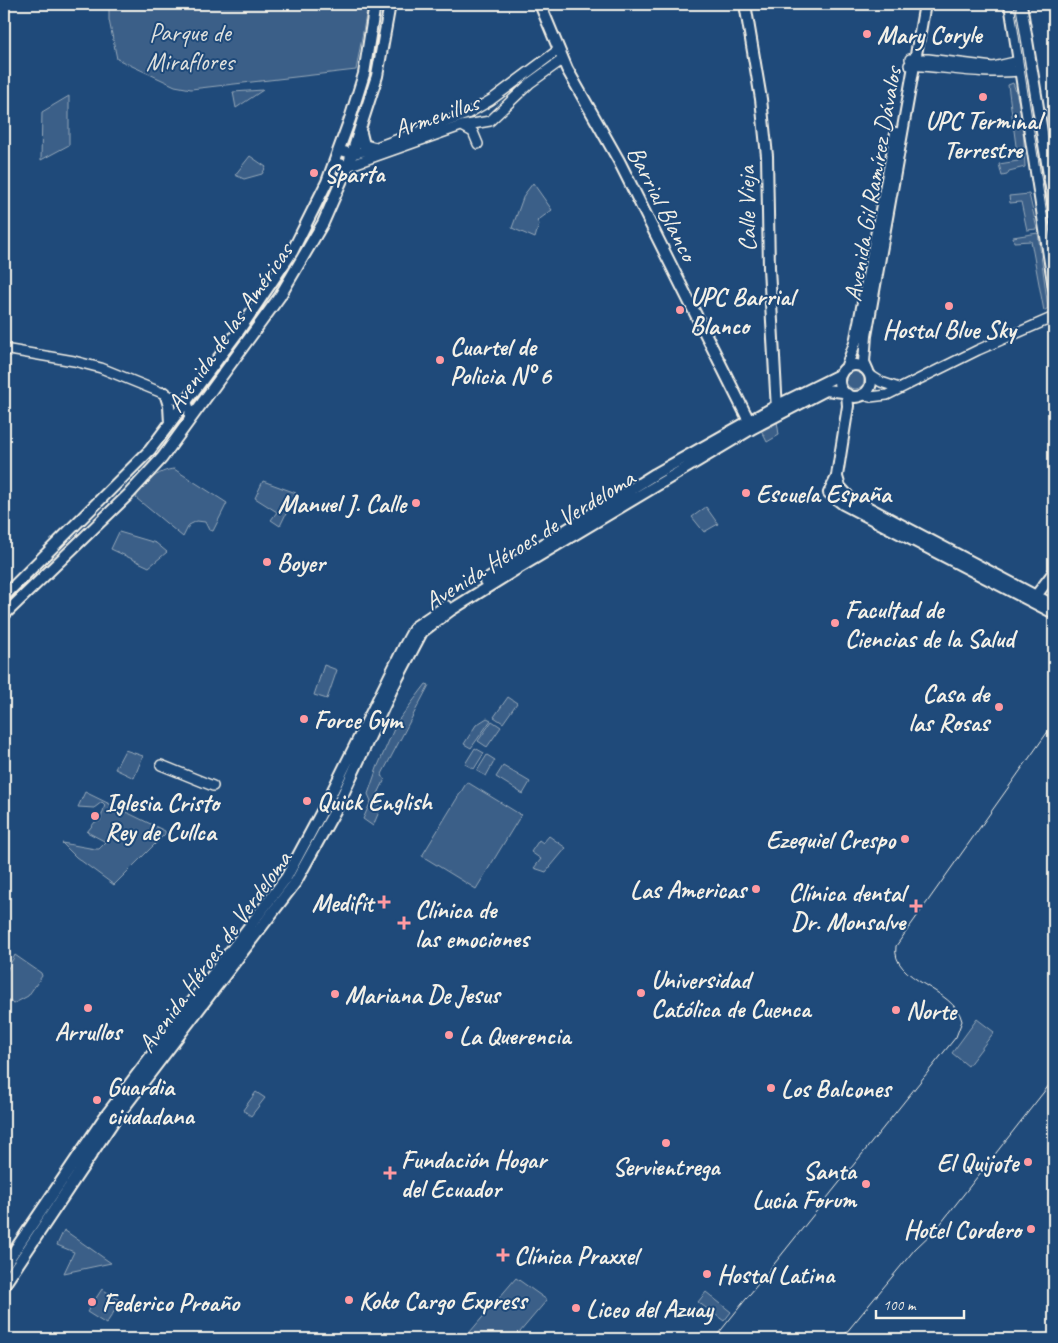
<svg xmlns="http://www.w3.org/2000/svg" width="1058" height="1343" font-family="Caveat,sans-serif">
<rect width="100%" height="100%" fill="#1f4a7a"/>
<filter id="ink" filterUnits="userSpaceOnUse"><feTurbulence type="fractalNoise" baseFrequency=".02" numOctaves="2"/><feDisplacementMap in="SourceGraphic" scale="10" xChannelSelector="R" yChannelSelector="G"/><feConvolveMatrix kernelMatrix="1 2 1 2 8 2 1 2 1" color-interpolation-filters="sRGB"/></filter>
<g filter="url(#ink)">
<path fill="#3a5f88" stroke="#97a8b8" d="M 109,4 L 368,4 L 356,70 L 191,89 L 175,86 L 117,59 L 109,20 Z
M 1013,83 C 1023,110 1024,138 1025,167 L 1009,171 L 1007,175 L 1002,176 L 999,164 L 1018,161 L 1008,85 Z
M 263,90 L 236,108 L 233,92 Z
M 69,96 L 69,145 L 41,160 L 42,112 Z
M 250,156 L 266,167 L 262,174 L 244,179 L 235,175 Z
M 533,183 L 552,210 L 537,221 L 539,224 L 535,238 L 512,228 L 524,195 Z
M 1029,194 L 1037,229 L 1027,230 L 1021,202 L 1010,203 L 1009,196 Z
M 1038,233 L 1048,308 L 1044,311 L 1031,241 L 1014,242 L 1013,237 Z
M846 380a9 9 0 1 1 18 0a9 9 0 1 1-18 0Z
M 777,421 L 779,435 L 767,442 L 760,428 Z
M 174,469 L 227,503 L 213,531 L 209,530 L 205,522 L 197,521 L 189,525 L 183,537 L 136,498 C 141,484 159,470 174,469 Z
M 263,481 L 296,493 L 280,526 L 271,520 L 277,512 L 255,498 Z
M 706,507 L 718,524 L 704,532 L 692,517 Z
M 119,532 L 156,543 L 167,552 L 149,567 L 111,549 Z
M 324,665 L 337,670 L 327,699 L 314,695 Z
M 426,684 L 429,685 L 381,776 L 385,779 L 376,798 L 381,807 L 373,826 L 363,819 L 371,801 L 368,794 L 377,768 L 397,722 Z
M 508,697 L 517,703 L 503,723 L 494,717 Z
M 487,718 L 491,720 L 471,748 L 464,744 L 476,725 Z
M 492,721 L 501,727 L 487,747 L 478,741 Z
M 475,748 L 484,753 L 474,769 L 465,764 Z
M 125,750 L 143,756 L 134,778 L 115,769 Z
M 487,755 L 495,760 L 486,776 L 477,771 Z
M 503,766 L 530,782 L 523,794 L 496,777 Z
M 467,782 L 521,815 L 476,889 L 422,856 Z
M 85,792 L 165,831 L 165,834 L 114,885 L 76,857 L 62,843 L 95,849 L 99,849 L 106,842 L 87,832 L 95,822 L 100,821 L 105,805 L 102,802 L 94,808 L 78,807 Z
M 549,836 L 566,848 L 546,872 L 534,868 L 541,859 L 531,852 L 539,840 L 543,843 Z
M 15,955 L 41,973 L 42,976 L 28,996 L 13,1004 L 4,995 L 4,976 Z
M 977,1019 L 994,1032 L 968,1066 L 952,1053 Z
M 256,1092 L 265,1098 L 251,1116 L 243,1110 Z
M 64,1230 L 111,1263 L 64,1273 L 74,1252 L 57,1245 Z
M 516,1278 L 547,1300 L 514,1339 L 464,1339 Z
M 102,1289 L 121,1301 L 106,1324 L 87,1312 Z
M 706,1292 L 731,1312 L 724,1321 L 698,1302 Z"/>
<g fill="none" stroke-linecap="round" stroke-linejoin="round">
<defs>
<path id="minor" d="M 910,59 L 928,59 L 993,67 L 1019,61
M 909,65 C 947,67 983,75 1020,71
M 462,126 L 473,132 L 478,144
M 339,150 L 353,154 L 374,148 L 467,114 L 491,100 L 558,50
M 335,162 L 348,166 L 461,126 L 490,121 L 530,83 L 562,60
M 4,349 L 74,361 L 101,368 L 187,403 L 190,411 L 189,421
M 870,375 L 881,382 L 899,388
M 863,394 L 870,397 L 887,395 L 978,350 L 1054,317
M 161,765 L 213,786"/>
<path id="major" d="M 540,4 L 567,69 L 619,161 L 752,427
M 745,4 L 761,99 L 767,156 L 769,268 L 777,410
M 1010,4 L 1054,288
M 1021,4 L 1054,205
M 361,133 L 364,145 L 374,148
M839 381a16 16 0 1 1 32 0a16 16 0 1 1-32 0Z
M 846,368 L 855,343 L 896,133
M 868,371 L 864,362 L 866,336 L 925,4
M 165,393 L 169,406 L 170,423
M 837,477 L 829,493 L 843,504 L 1054,613
M 837,477 L 840,487 L 850,498 L 1051,604
M 836,482 L 848,406 L 847,394
M 485,581 L 655,474 L 776,406 L 841,374
M 4,596 L 150,450 L 238,332 L 292,252 L 327,182 L 350,119 L 364,74 L 375,4
M 1032,601 L 1054,572
M 4,615 L 129,494 L 162,458 L 280,296 L 323,223 L 348,166 L 377,76 L 390,4
M 4,1266 L 104,1118 L 286,878 L 328,800 L 404,647 L 415,627 L 446,606
M 4,1285 L 113,1122 L 295,883 L 337,807 L 393,687 L 422,632 L 451,610 L 515,570 L 753,428 L 826,390 L 843,392"/>
</defs>
<use href="#minor" stroke="#f4f1e8" stroke-width="12"/>
<use href="#major" stroke="#f4f1e8" stroke-width="14"/>
<use href="#minor" stroke="#1f4a7a" stroke-width="9"/>
<use href="#major" stroke="#1f4a7a" stroke-width="10"/>
<path stroke="#f4f1e8" stroke-width="1" d="M 1014,4 L 1054,259
M 714,1339 L 956,1037 L 962,1021 C 955,988 890,981 896,946 L 1054,723
M 841,1339 L 915,1249 L 938,1227 L 1054,1079"/>
</g>
</g>
<g fill="#ff9aa2" stroke="#1f4a7a" stroke-width="2">
<circle cx="867" cy="34" r="5"/>
<circle cx="983" cy="97" r="5"/>
<circle cx="314" cy="173" r="5"/>
<circle cx="949" cy="306" r="5"/>
<circle cx="680" cy="310" r="5"/>
<circle cx="440" cy="360" r="5"/>
<circle cx="746" cy="493" r="5"/>
<circle cx="416" cy="503" r="5"/>
<circle cx="267" cy="562" r="5"/>
<circle cx="835" cy="623" r="5"/>
<circle cx="999" cy="707" r="5"/>
<circle cx="304" cy="719" r="5"/>
<circle cx="307" cy="801" r="5"/>
<circle cx="95" cy="816" r="5"/>
<circle cx="905" cy="839" r="5"/>
<circle cx="756" cy="889" r="5"/>
<path d="M381.5 894.5h5v5h5v5h-5v5h-5v-5h-5v-5h5z"/>
<path d="M913.5 898.5h5v5h5v5h-5v5h-5v-5h-5v-5h5z"/>
<path d="M401.5 915.5h5v5h5v5h-5v5h-5v-5h-5v-5h5z"/>
<circle cx="641" cy="993" r="5"/>
<circle cx="335" cy="994" r="5"/>
<circle cx="88" cy="1008" r="5"/>
<circle cx="896" cy="1010" r="5"/>
<circle cx="449" cy="1035" r="5"/>
<circle cx="771" cy="1088" r="5"/>
<circle cx="97" cy="1100" r="5"/>
<circle cx="666" cy="1143" r="5"/>
<circle cx="1028" cy="1162" r="5"/>
<path d="M387.5 1165.5h5v5h5v5h-5v5h-5v-5h-5v-5h5z"/>
<circle cx="866" cy="1184" r="5"/>
<circle cx="1031" cy="1229" r="5"/>
<path d="M500.5 1247.5h5v5h5v5h-5v5h-5v-5h-5v-5h5z"/>
<circle cx="707" cy="1274" r="5"/>
<circle cx="349" cy="1300" r="5"/>
<circle cx="92" cy="1302" r="5"/>
<circle cx="576" cy="1308" r="5"/>
</g>
<g text-anchor="middle" stroke-width="4" stroke-linejoin="round" paint-order="stroke">
<g font-size="25" fill="#e1e2de" stroke="#1f4a7a">
<text x="190" y="41">Parque de<tspan x="190" dy="29">Miraflores</tspan></text>
</g>
<g font-size="25" font-weight="bold" fill="#f4f1e8" stroke="#1f4a7a" text-anchor="start">
<text x="877" y="43">Mary Coryle</text>
<text x="983" y="129" text-anchor="middle">UPC Terminal<tspan x="983" dy="29">Terrestre</tspan></text>
<text x="324" y="182">Sparta</text>
<text x="690" y="305">UPC Barrial<tspan x="690" dy="29">Blanco</tspan></text>
<text x="949" y="338" text-anchor="middle">Hostal Blue Sky</text>
<text x="450" y="355">Cuartel de<tspan x="450" dy="29">Policia N° 6</tspan></text>
<text x="756" y="502">Escuela España</text>
<text x="406" y="512" text-anchor="end">Manuel J. Calle</text>
<text x="277" y="571">Boyer</text>
<text x="845" y="618">Facultad de<tspan x="845" dy="29">Ciencias de la Salud</tspan></text>
<text x="989" y="702" text-anchor="end">Casa de<tspan x="989" dy="29">las Rosas</tspan></text>
<text x="314" y="728">Force Gym</text>
<text x="317" y="810">Quick English</text>
<text x="105" y="811">Iglesia Cristo<tspan x="105" dy="29">Rey de Cullca</tspan></text>
<text x="895" y="848" text-anchor="end">Ezequiel Crespo</text>
<text x="746" y="898" text-anchor="end">Las Americas</text>
<text x="905" y="901" text-anchor="end">Clínica dental<tspan x="905" dy="29">Dr. Monsalve</tspan></text>
<text x="373" y="911" text-anchor="end">Medifit</text>
<text x="415" y="918">Clínica de<tspan x="415" dy="29">las emociones</tspan></text>
<text x="651" y="988">Universidad<tspan x="651" dy="29">Católica de Cuenca</tspan></text>
<text x="345" y="1003">Mariana De Jesus</text>
<text x="906" y="1019">Norte</text>
<text x="88" y="1040" text-anchor="middle">Arrullos</text>
<text x="459" y="1044">La Querencia</text>
<text x="107" y="1095">Guardia<tspan x="107" dy="29">ciudadana</tspan></text>
<text x="781" y="1097">Los Balcones</text>
<text x="401" y="1168">Fundación Hogar<tspan x="401" dy="29">del Ecuador</tspan></text>
<text x="1018" y="1171" text-anchor="end">El Quijote</text>
<text x="666" y="1175" text-anchor="middle">Servientrega</text>
<text x="856" y="1179" text-anchor="end">Santa<tspan x="856" dy="29">Lucía Forum</tspan></text>
<text x="1021" y="1238" text-anchor="end">Hotel Cordero</text>
<text x="514" y="1264">Clínica Praxxel</text>
<text x="717" y="1283">Hostal Latina</text>
<text x="359" y="1309">Koko Cargo Express</text>
<text x="102" y="1311">Federico Proaño</text>
<text x="586" y="1317">Liceo del Azuay</text>
</g>
<g font-size="25" fill="#f4f1e8" stroke="#1f4a7a">
<text transform="translate(436 115) rotate(-19)" y="9">Armenillas</text>
<text transform="translate(872 184) rotate(-80)" y="9">Avenida Gil Ramírez Dávalos</text>
<text transform="translate(663 203) rotate(63)" y="9">Barrial Blanco</text>
<text transform="translate(746 209) rotate(-91)" y="9">Calle Vieja</text>
<text transform="translate(229 327) rotate(-55)" y="9">Avenida de las Américas</text>
<text transform="translate(529 539) rotate(-32)" y="9">Avenida Héroes de Verdeloma</text>
<text transform="translate(214 951) rotate(-54)" y="9">Avenida Héroes de Verdeloma</text>
</g>
</g>
<rect width="1058" height="1343" fill="none" stroke="#1f4a7a" stroke-width="20"/>
<rect x="10" y="10" width="1038" height="1323" fill="none" stroke="#f4f1e8" stroke-width="2" filter="url(#ink)"/>
<path d="M876 1310v8h88v-8" fill="none" stroke="#f4f1e8" stroke-width="2.5"/>
<text x="883" y="1310" font-size="15" fill="#f4f1e8" stroke="#1f4a7a" stroke-width="4" paint-order="stroke">100 m</text>
</svg>
